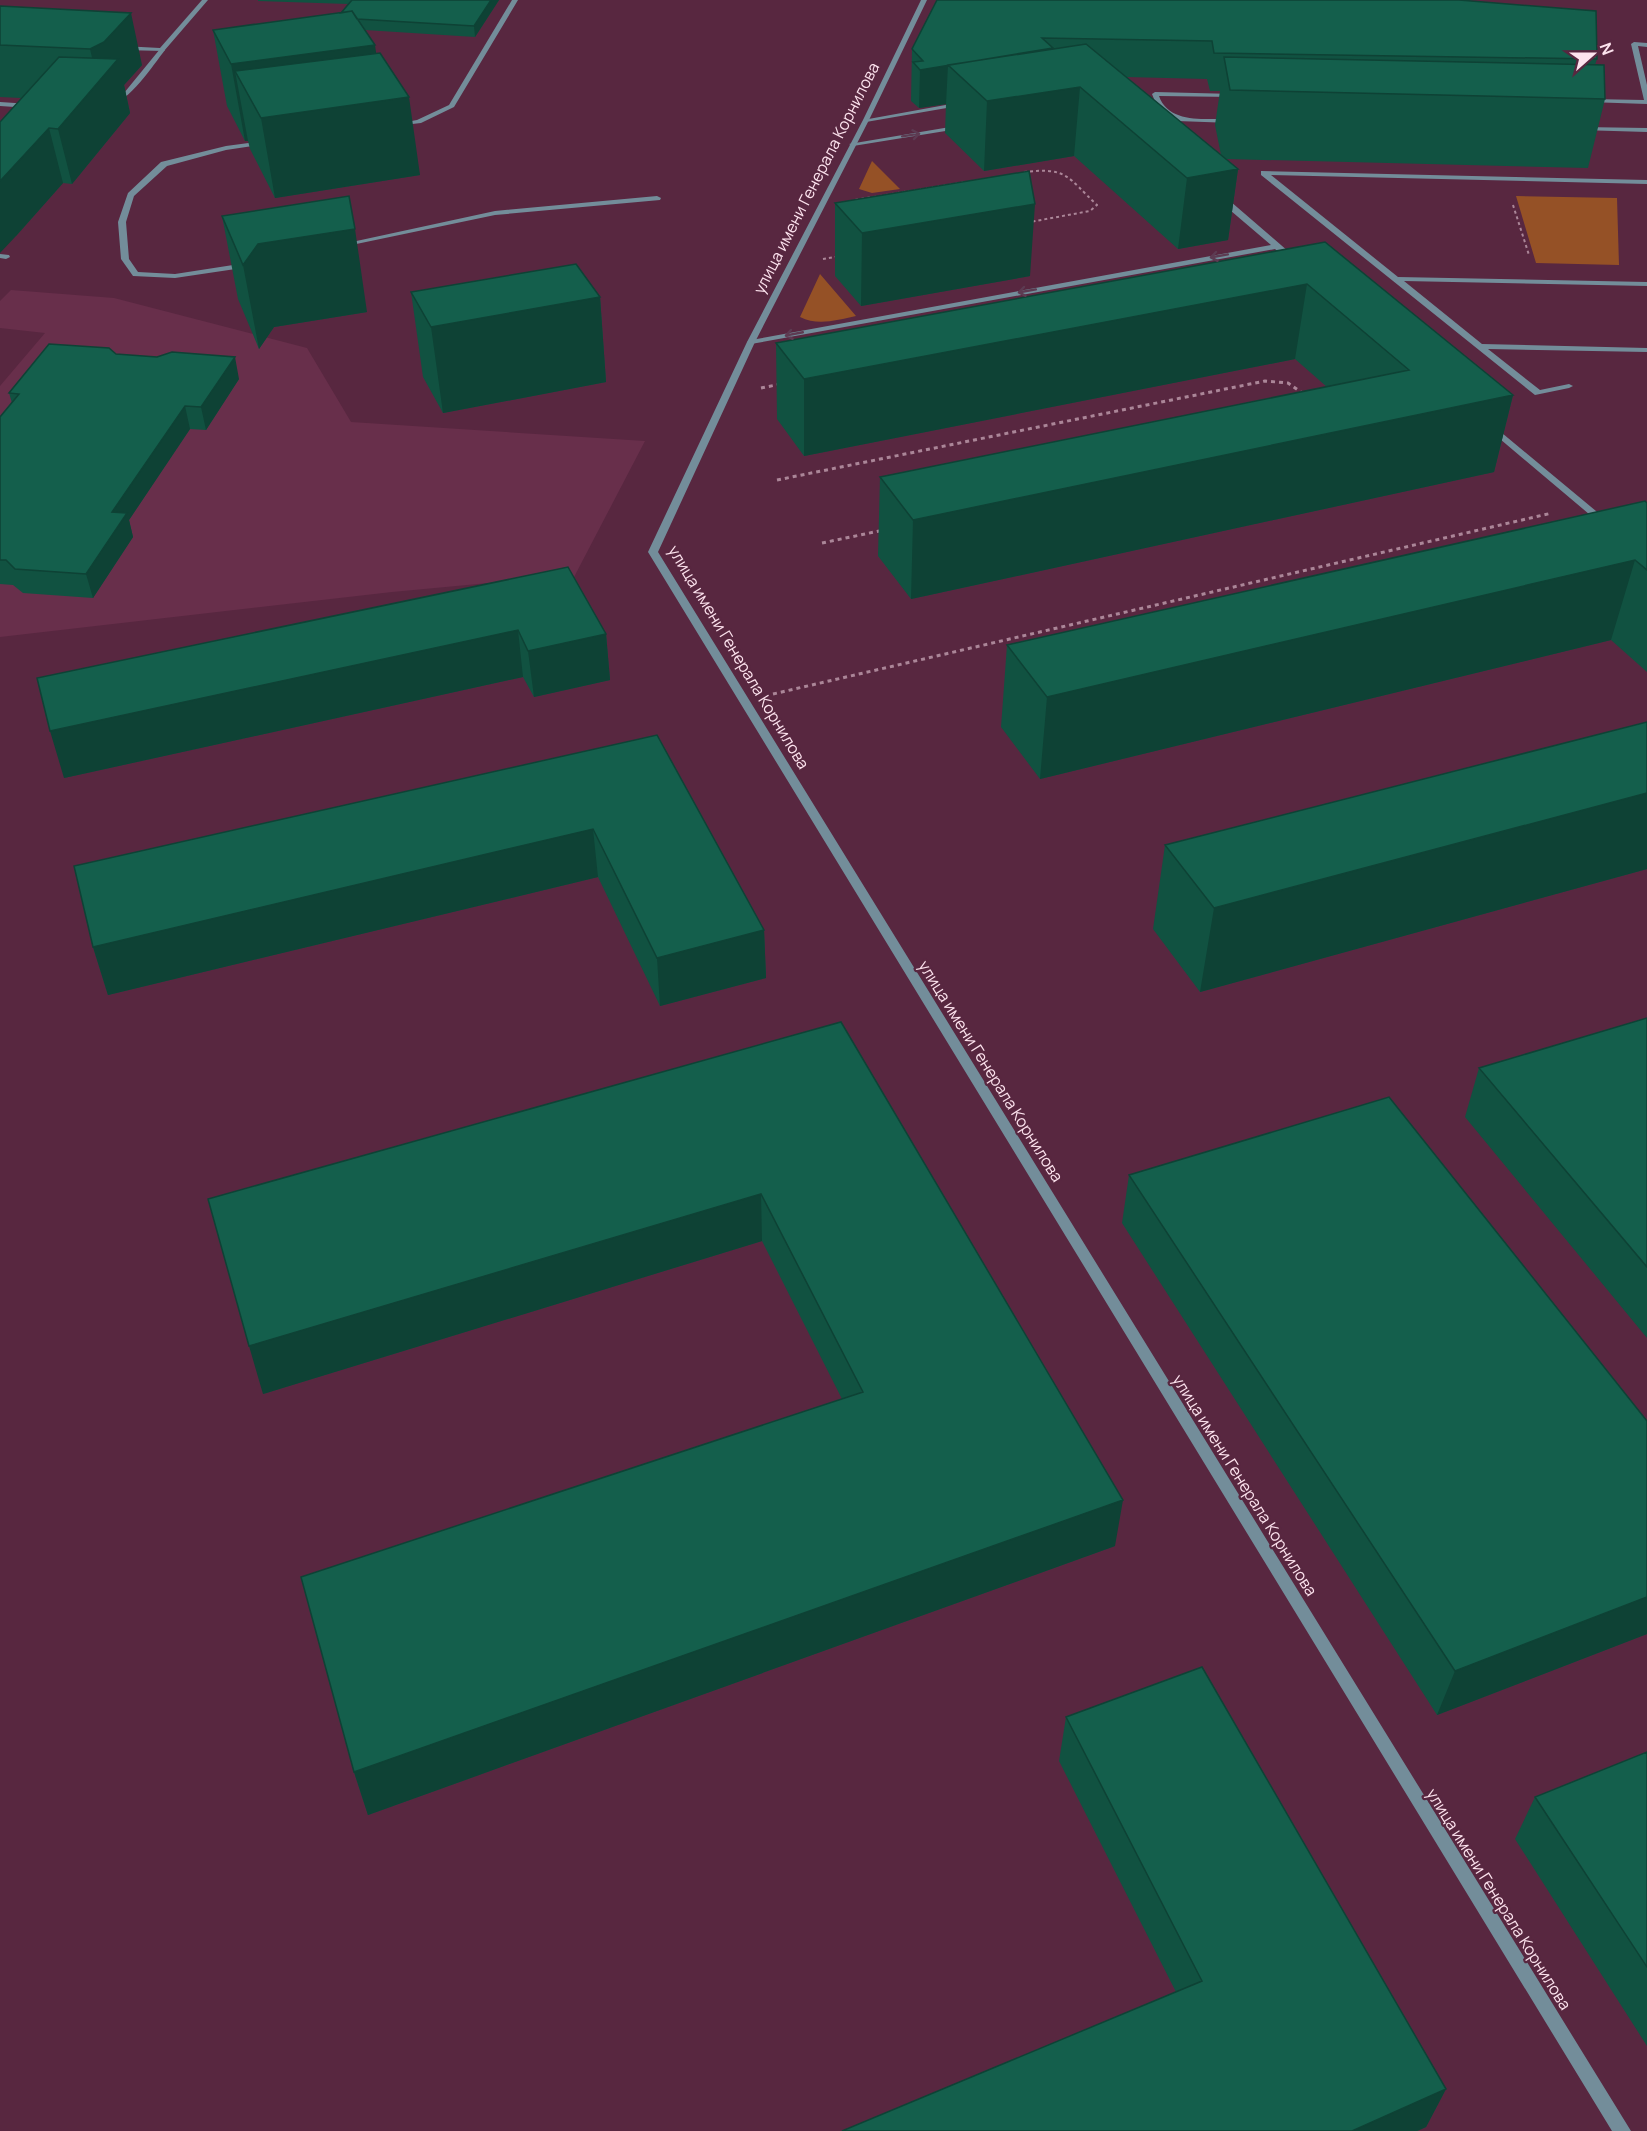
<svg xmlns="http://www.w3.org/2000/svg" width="1647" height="2131" font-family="Manrope,sans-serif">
<rect width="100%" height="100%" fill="#582740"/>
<path fill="#682f4b" d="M 11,290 L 114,298 L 307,348 L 351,422 L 645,441 L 573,579 L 488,583 L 392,592 L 0,637 L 0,386 L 45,333 L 0,328 L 0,301 Z"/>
<path fill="#955126" d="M 872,161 L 900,189 L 872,193 L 859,189 Z
M 1516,196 L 1617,198 L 1619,265 L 1536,263 Z
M 820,274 L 856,316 C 837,320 818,326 800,317 Z"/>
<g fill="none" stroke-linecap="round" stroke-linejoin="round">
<path stroke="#ab8698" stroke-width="2" stroke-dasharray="3 3" stroke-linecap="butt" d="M 1024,172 C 1068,167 1067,177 1097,205 L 1090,211 L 1030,222
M 855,200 L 966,182
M 1513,205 L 1529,255
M 823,259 L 840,256"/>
<path stroke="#ab8698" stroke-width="3" stroke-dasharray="4 4" stroke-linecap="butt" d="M 761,388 L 781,384
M 777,480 L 1265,381 L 1288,383 L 1305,395
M 822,543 L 884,530
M 773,694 L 1552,513"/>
<path fill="#738d9a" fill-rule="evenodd" d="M 512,0 L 518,0 L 454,107 L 421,123 L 395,126 L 395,124 L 417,120 L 449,105 Z
M 1634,42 L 1647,43 L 1647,47 L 1638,46 L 1647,85 L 1647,104 L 1588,102 L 1588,100 L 1590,99 L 1644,100 L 1631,44 Z
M 160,49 L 165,50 C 154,64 128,104 110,104 L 110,102 L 124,93 Z
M 1155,92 L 1235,94 L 1235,96 L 1233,97 L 1159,96 C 1169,125 1208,118 1232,119 L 1235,121 L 1232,123 L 1177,121 L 1156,104 L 1152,94 Z
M 0,102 L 30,104 L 33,106 L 30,108 L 0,106 Z
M 962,102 L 965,104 L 964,105 L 866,122 L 863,120 Z
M 962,125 L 964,126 L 964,128 L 853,146 L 849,144 Z
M 1582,127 L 1647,128 L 1647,132 L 1580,130 L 1580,128 Z
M 264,141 L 268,143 L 266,144 L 226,150 L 167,166 L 134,196 L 126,222 L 129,259 L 138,272 L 175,274 L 246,263 L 249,263 L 249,267 L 175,278 L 133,276 L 121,259 L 118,222 L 128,193 L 161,162 L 226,146 Z
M 1261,171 L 1647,180 L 1647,184 L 1271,175 L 1398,277 L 1647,282 L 1647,286 L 1404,281 L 1482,344 L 1647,348 L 1647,352 L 1488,349 L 1540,390 L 1569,384 L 1573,386 L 1569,388 L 1535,395 L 1261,175 Z
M 1217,195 L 1223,195 L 1296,258 L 1296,262 L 1290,262 L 1275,249 L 751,344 L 747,342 L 751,340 L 1271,245 L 1217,199 Z
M 657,196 L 661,198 L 660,200 L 495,215 L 342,247 L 338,245 L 495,211 Z
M 0,254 L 9,255 L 10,257 L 6,259 L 0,258 Z
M 1490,423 L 1608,521 L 1608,525 L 1602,525 L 1487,428 L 1487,424 Z"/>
<path fill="#738d9a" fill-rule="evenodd" d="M 202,0 L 208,0 L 164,51 L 122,50 L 119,48 L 122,46 L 160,48 Z
M 921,0 L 927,0 L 869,120 L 755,342 L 658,552 L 1631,2131 L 1612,2131 L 648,552 L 747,342 L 863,120 Z"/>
</g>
<path fill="#115241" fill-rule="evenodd" d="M 258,0 L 499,0 L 475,37 L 365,30 L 376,53 L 420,175 L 275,198 L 250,149 L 248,141 L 245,141 L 227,106 L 213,30 L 341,13 L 348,4 L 258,1 Z
M 937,0 L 1597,59 L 1595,65 L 1605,99 L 1588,168 L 1226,159 L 1238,169 L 1228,240 L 1178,249 L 1074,156 L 984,171 L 945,133 L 946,104 L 919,108 L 911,101 L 912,49 ZM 1126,77 L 1207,79 L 1210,91 L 1220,91 L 1215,125 L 1221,155 Z
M 0,6 L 142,65 L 124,85 L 130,113 L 72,184 L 63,183 L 16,236 L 21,98 L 0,97 Z
M 835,203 L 1030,276 L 861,306 L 835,276 Z
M 222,216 L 367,312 L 274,327 L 259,349 L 238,299 Z
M 1325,242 L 1513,395 L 1494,472 L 911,599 L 878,556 L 880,477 L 1327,387 L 1295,359 L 804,456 L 777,419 L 776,343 Z
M 411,292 L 600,297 L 606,382 L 443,413 L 423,377 Z
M 116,354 L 239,379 L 206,430 L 190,429 L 129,520 L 133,537 L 93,598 L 23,593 L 13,585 L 0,584 L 0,417 L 12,403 L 9,393 Z
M 1647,503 L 1647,672 L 1611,640 L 1040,779 L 1001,727 L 1007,645 Z
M 568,567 L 606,634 L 610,680 L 534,697 L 523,677 L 64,778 Z
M 1647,722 L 1647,869 L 1200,992 L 1153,929 L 1165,845 Z
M 657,735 L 764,930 L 766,978 L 660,1006 L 598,877 L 108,995 L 93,947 Z
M 1647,1018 L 1647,1338 L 1465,1117 L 1479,1068 Z
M 841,1022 L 1115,1546 L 368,1815 L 354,1772 L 842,1399 L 762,1241 L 263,1394 Z
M 1129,1175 L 1647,1421 L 1647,1634 L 1437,1715 L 1122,1223 Z
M 1066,1717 L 1446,2089 L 1426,2127 L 1417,2131 L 842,2131 L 1176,1992 L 1059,1761 Z
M 1647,1752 L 1647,2046 L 1515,1839 L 1535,1797 Z"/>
<path fill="#0e4235" d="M 491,0 L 499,0 L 475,37 L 474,26 Z
M 131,13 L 142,65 L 124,85 L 130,113 L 72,184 L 58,129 L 98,83 L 90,49 Z
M 375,45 L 383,101 L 409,97 L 420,175 L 275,198 L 261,118 L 235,71 L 248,141 L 245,141 L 231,64 Z
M 1053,48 L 1051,86 L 948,65 L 946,104 L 919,108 L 920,70 Z
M 1080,87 L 1074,156 L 984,171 L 987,101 Z
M 49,128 L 63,183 L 16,236 L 0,253 L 0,181 Z
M 1238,169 L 1228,240 L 1178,249 L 1187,178 Z
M 1035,204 L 1030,276 L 861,306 L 862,233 Z
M 355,229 L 367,312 L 274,327 L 259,349 L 243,265 L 258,244 Z
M 1307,284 L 1295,359 L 804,456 L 804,379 Z
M 600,297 L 606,382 L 443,413 L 431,327 Z
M 235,357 L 239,379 L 206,430 L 201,407 Z
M 1513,395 L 1494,472 L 911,599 L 913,520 Z
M 185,406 L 190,429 L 129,520 L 133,537 L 93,598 L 86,574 L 112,512 Z
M 1635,560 L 1611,640 L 1040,779 L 1047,697 Z
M 518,630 L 523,677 L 64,778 L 50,731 Z
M 606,634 L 610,680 L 534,697 L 528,651 Z
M 1647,793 L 1647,869 L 1200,992 L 1214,908 Z
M 593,829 L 598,877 L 108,995 L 93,947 Z
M 764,930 L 766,978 L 660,1006 L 657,958 Z
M 761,1194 L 762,1241 L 263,1394 L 249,1346 Z
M 1123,1500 L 1115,1546 L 368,1815 L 354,1772 Z
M 1647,1597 L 1647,1634 L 1437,1715 L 1455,1671 Z
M 1446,2089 L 1426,2127 L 1417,2131 L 1352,2131 Z"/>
<path fill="#145f4c" stroke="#0e4235" stroke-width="1.5" d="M 352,0 L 491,0 L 474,26 L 357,19 L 352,11 L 341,13 Z
M 937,0 L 1459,0 L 1596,11 L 1597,59 L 1214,53 L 1212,41 L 1042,38 L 1053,48 L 920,70 L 913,62 L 923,61 L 912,49 Z
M 0,6 L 131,13 L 104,42 L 90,49 L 0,45 Z
M 352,11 L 375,45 L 231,64 L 213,30 Z
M 1086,44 L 1238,169 L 1187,178 L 1080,87 L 987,101 L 948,65 Z
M 380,53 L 409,97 L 261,118 L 235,71 Z
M 59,57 L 118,59 L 58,129 L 49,128 L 0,181 L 0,122 Z
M 1224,57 L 1604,65 L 1605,99 L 1230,90 Z
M 1029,171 L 1035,204 L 862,233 L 835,203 Z
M 349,196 L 355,229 L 258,244 L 243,265 L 222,216 Z
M 1325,242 L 1513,395 L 913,520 L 880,477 L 1409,370 L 1307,284 L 804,379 L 776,343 Z
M 576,264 L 600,297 L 431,327 L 411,292 Z
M 49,344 L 109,348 L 116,354 L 157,357 L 172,352 L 235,357 L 201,407 L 185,406 L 112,512 L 127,513 L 86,574 L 15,569 L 6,560 L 0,560 L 0,417 L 19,394 L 9,393 Z
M 1645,501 L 1647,503 L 1647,570 L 1635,560 L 1047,697 L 1007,645 Z
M 568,567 L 606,634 L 528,651 L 518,630 L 50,731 L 37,678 Z
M 1647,722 L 1647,793 L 1214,908 L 1165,845 Z
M 657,735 L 764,930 L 657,958 L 593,829 L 93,947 L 74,866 Z
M 1647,1018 L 1647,1267 L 1479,1068 Z
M 841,1022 L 1123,1500 L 354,1772 L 301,1577 L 863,1392 L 761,1194 L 249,1346 L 208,1199 Z
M 1389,1097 L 1647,1421 L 1647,1597 L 1455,1671 L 1129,1175 Z
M 1202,1667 L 1446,2089 L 1352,2131 L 842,2131 L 1202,1981 L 1066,1717 Z
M 1647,1752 L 1647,1967 L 1535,1797 Z"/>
<defs><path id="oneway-shaft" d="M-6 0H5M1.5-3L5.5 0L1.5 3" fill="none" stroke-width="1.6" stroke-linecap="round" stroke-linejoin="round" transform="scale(1.5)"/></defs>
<g stroke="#5d3b52">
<use href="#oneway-shaft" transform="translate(911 135) rotate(-9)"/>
<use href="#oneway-shaft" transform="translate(1219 256) rotate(170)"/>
<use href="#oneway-shaft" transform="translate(1027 291) rotate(170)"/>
<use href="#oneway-shaft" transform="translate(794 334) rotate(169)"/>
</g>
<g text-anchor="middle" stroke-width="4.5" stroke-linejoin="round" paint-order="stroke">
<g font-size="16" fill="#fde3ee" stroke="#582740">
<text transform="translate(816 178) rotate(-63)" y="6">улица имени Генерала Корнилова</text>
<text transform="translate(739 657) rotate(59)" y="6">улица имени Генерала Корнилова</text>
<text transform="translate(991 1071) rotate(58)" y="6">улица имени Генерала Корнилова</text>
<text transform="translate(1245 1485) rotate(58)" y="6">улица имени Генерала Корнилова</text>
<text transform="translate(1499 1899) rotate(58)" y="6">улица имени Генерала Корнилова</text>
</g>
</g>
<g transform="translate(1593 54) rotate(69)" stroke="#582740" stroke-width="4.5" paint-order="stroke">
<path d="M0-4.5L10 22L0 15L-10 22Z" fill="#fde3ee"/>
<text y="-9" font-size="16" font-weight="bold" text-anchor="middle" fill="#fde3ee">N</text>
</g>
</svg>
